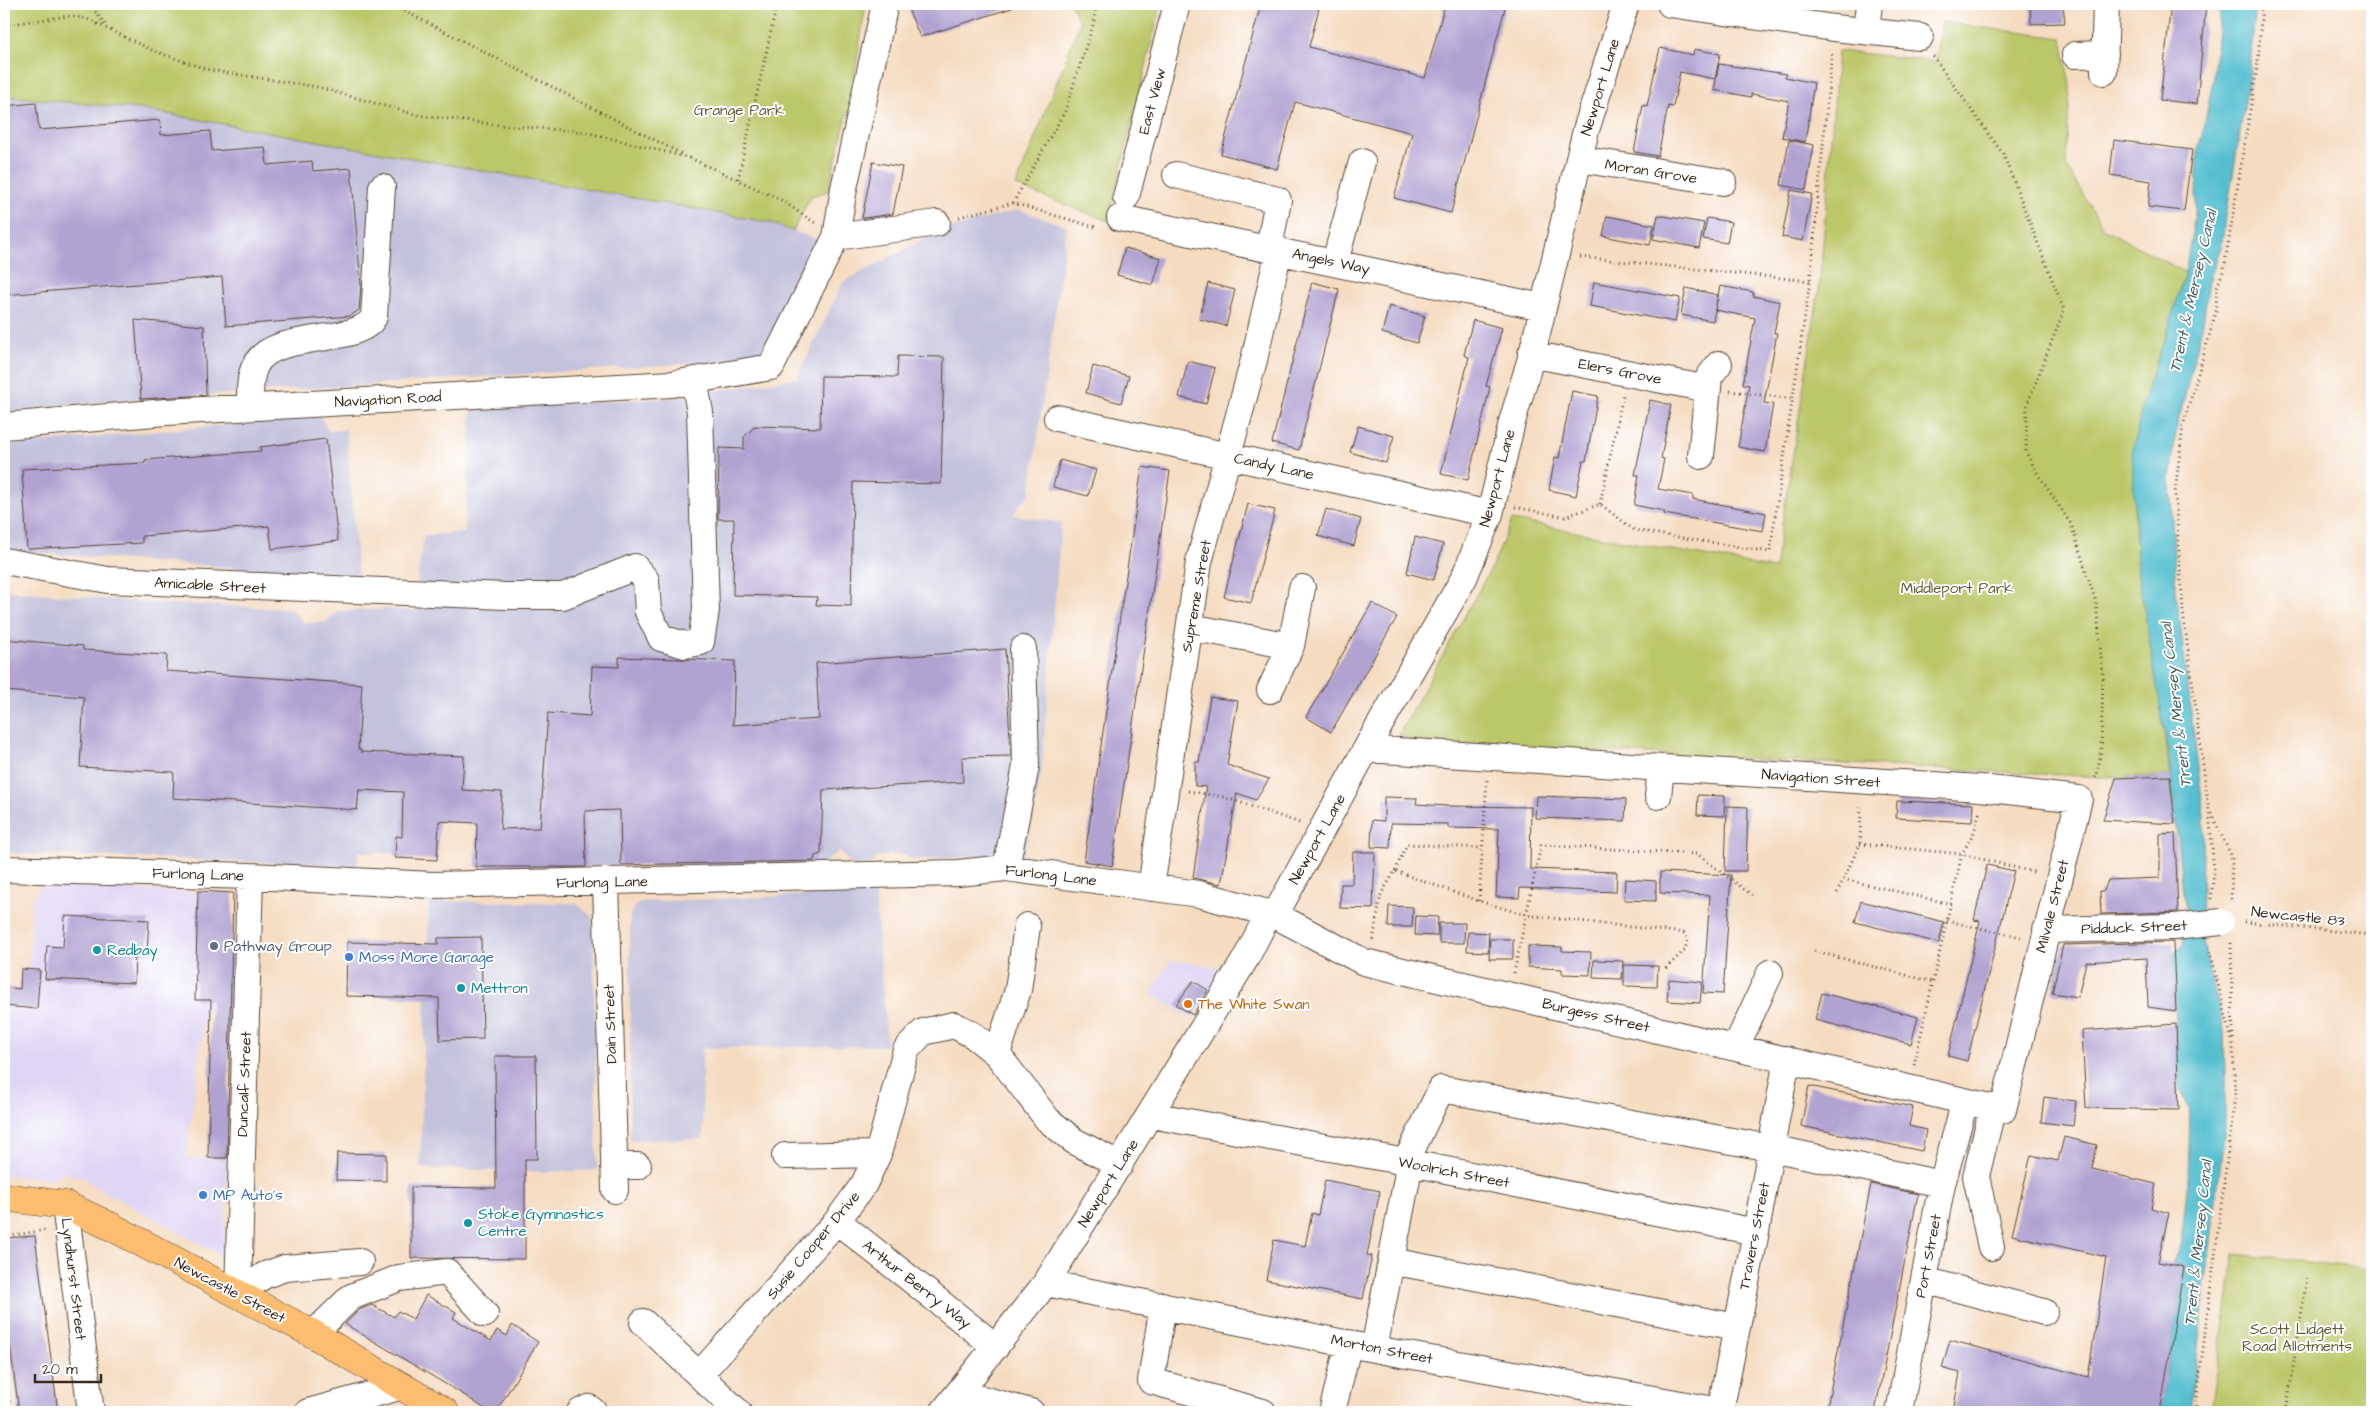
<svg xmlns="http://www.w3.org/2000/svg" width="2376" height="1416" font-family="'Architects Daughter',sans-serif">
<rect width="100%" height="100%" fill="#fff"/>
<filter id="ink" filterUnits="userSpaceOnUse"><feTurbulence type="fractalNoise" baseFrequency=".02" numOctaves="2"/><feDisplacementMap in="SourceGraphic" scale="10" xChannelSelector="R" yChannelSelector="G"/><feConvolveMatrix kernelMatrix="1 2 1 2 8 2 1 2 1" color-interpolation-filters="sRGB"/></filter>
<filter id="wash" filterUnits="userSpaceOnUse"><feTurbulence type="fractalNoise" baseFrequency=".0096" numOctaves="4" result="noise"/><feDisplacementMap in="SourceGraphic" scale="20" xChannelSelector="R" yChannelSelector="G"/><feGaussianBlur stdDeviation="1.12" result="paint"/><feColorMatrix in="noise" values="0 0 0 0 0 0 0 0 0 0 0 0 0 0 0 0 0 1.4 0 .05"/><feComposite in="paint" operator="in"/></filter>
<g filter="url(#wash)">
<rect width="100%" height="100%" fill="#f5dcc1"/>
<path fill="#dfd5f5" d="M 41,886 L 233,893 L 229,1011 L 205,1011 L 186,1158 L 227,1159 L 224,1257 L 92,1185 L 86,1178 L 62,1172 L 53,1179 L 4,1175 L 4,1006 L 37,1009 L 40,970 L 30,969 L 31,900 Z
M 1171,960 L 1223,968 L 1192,1018 L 1150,994 Z"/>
<path fill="#c3c1db" d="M 4,96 L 140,109 L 768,222 L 822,241 L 758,359 L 74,404 L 4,413 Z
M 1018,210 L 1067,226 L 1030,494 L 1019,505 L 1014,515 L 1061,523 L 1041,776 L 1024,854 L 910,860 L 905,854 L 892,855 L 878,856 L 869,866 L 853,866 L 839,851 L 820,866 L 621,865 L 586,867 L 476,867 L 477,825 L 439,821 L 437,860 L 396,858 L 395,853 L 358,852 L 357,868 L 312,864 L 4,853 L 4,590 L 151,603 L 291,609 L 304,623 L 327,622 L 338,611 L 387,609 L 417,611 L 418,573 L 424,535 L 464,533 L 472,408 L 670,398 L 797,378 L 843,282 L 938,232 Z
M 320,416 L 329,431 L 346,429 L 358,577 L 9,551 L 8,445 Z
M 875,892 L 887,1046 L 702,1048 L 703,1139 L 630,1140 L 630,913 L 640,902 Z
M 429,901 L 576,903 L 593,917 L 597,1170 L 549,1172 L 420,1168 Z"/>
<path fill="#bbc869" stroke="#7b7944" d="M 4,4 L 866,4 L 850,103 L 828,191 L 811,196 L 793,231 L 768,222 L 140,109 L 4,96 Z
M 1071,4 L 1161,4 L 1108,221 L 1016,186 L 1080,23 Z
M 1942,22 L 2062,38 L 2070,86 L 2066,166 L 2104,229 L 2185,272 L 2170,324 L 2145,394 L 2134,507 L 2138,573 L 2157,680 L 2170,776 L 2102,777 L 1413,742 L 1399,734 L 1493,565 L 1512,520 L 1775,569 L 1820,282 L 1838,51 L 1936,61 Z
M 2234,1254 L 2372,1269 L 2372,1412 L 2211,1412 Z"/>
<path fill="#55bfd0" stroke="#487477" d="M 2221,4 L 2256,4 L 2249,77 L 2221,247 L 2209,282 L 2203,323 L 2176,431 L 2170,482 L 2176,591 L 2204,816 L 2201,935 L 2224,1029 L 2225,1077 L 2225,1127 L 2190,1412 L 2160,1412 L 2184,1267 L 2172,1265 L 2181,1243 L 2188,1180 L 2190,1111 L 2181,1091 L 2177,1067 L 2174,953 L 2183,944 L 2188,923 L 2183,894 L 2169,759 L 2138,573 L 2132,453 L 2145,394 L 2170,324 L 2185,272 L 2195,215 L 2198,150 L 2205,123 L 2212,84 Z"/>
<g id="blocks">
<path fill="#b0a3d2" d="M 906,4 L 1011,4 L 1012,8 L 920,37 Z
M 1261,4 L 1320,4 L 1309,47 L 1425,78 L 1445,4 L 1506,4 L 1451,213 L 1394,198 L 1412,133 L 1295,102 L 1277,169 L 1221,154 Z
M 2030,4 L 2063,4 L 2065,23 L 2031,24 Z
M 2171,4 L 2206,4 L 2197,104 L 2160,100 Z
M 1660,48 L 1693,55 L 1694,49 L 1720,54 L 1715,79 L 1680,72 L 1673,107 L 1668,106 L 1658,156 L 1634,152 L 1643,105 L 1647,106 Z
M 1719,64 L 1786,74 L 1785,77 L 1814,83 L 1805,142 L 1782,137 L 1789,101 L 1751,94 L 1751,97 L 1714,90 Z
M 36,103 L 39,130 L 160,120 L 161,135 L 210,131 L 212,151 L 265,147 L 267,165 L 312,161 L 313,171 L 351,168 L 361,285 L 359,310 L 350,316 L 226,326 L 222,277 L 4,295 L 4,106 Z
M 1789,140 L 1814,145 L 1806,190 L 1781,185 Z
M 2114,140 L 2192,150 L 2184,211 L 2148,207 L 2151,181 L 2110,175 Z
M 873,162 L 902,167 L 893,214 L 864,218 L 862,218 Z
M 1791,190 L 1812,194 L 1803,241 L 1782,237 Z
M 1658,215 L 1704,223 L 1699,248 L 1653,239 Z
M 1607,216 L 1654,225 L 1650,245 L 1603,236 Z
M 1707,218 L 1731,222 L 1727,243 L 1703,239 Z
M 1125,248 L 1161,258 L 1153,285 L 1117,275 Z
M 1312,282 L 1339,289 L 1299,450 L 1272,443 Z
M 1594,282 L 1680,298 L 1675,322 L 1590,306 Z
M 1208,283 L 1235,290 L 1226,326 L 1199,319 Z
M 1720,286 L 1753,292 L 1753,296 L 1780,302 L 1774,333 L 1777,333 L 1764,403 L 1773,404 L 1765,452 L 1738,447 L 1749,385 L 1743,384 L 1755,318 L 1715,310 Z
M 1686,288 L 1718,295 L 1713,321 L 1681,315 Z
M 1389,306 L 1425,316 L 1417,343 L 1382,333 Z
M 135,320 L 204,326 L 206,395 L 141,399 Z
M 1473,320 L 1502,328 L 1486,386 L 1490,387 L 1468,480 L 1441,474 L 1469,357 L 1464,355 Z
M 898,356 L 944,357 L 941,484 L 853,482 L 851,606 L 816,605 L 817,597 L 733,595 L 734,519 L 718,519 L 719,448 L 744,449 L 744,437 L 755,426 L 820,428 L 821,376 L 897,377 Z
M 1188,361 L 1215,368 L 1206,404 L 1179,397 Z
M 1093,366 L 1129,376 L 1121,403 L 1086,393 Z
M 1572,391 L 1598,396 L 1586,461 L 1583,461 L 1576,496 L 1549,490 L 1555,457 L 1559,458 Z
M 1650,400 L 1671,405 L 1661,458 L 1664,459 L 1658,489 L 1693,495 L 1693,499 L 1766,513 L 1763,531 L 1664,514 L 1664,511 L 1634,505 L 1639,475 L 1635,475 Z
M 1358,426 L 1394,436 L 1386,463 L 1350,452 Z
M 326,439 L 338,541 L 272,549 L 269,526 L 142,536 L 142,543 L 27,549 L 22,469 L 145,463 L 145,460 L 261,451 L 260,447 Z
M 1060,460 L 1096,470 L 1088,496 L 1053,487 Z
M 1142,467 L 1170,471 L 1112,866 L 1084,861 Z
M 1248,504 L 1275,510 L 1251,603 L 1224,597 Z
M 1326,509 L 1361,519 L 1354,546 L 1318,536 Z
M 1415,537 L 1443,544 L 1434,580 L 1407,573 Z
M 1372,603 L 1397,617 L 1331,732 L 1306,717 Z
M 4,639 L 83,646 L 83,650 L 167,655 L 166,671 L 362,684 L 358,749 L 361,750 L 361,752 L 464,756 L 462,790 L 502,792 L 500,829 L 540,828 L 548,713 L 590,716 L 592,666 L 619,667 L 619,657 L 735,661 L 733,725 L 819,719 L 816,663 L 1005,649 L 1011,756 L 962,757 L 963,782 L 823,790 L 821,854 L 815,856 L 814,861 L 621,865 L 620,810 L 585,811 L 586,867 L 476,867 L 477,823 L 439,821 L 437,860 L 395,858 L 396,836 L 402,837 L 403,792 L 359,790 L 357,810 L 173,798 L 174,772 L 80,767 L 84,697 L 4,691 Z
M 1210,697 L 1238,701 L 1227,765 L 1269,779 L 1256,800 L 1237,793 L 1221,884 L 1193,878 L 1206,787 L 1195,786 L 1195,762 L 1199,762 Z
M 2170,776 L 2175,824 L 2103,820 L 2116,778 Z
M 1698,795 L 1725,796 L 1724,816 L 1697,815 Z
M 1536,796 L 1626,799 L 1625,821 L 1535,818 Z
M 1384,797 L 1417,798 L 1416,804 L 1446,806 L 1531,807 L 1530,869 L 1617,872 L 1616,892 L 1520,888 L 1519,898 L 1496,897 L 1499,829 L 1448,828 L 1448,824 L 1391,823 L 1390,848 L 1371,847 L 1372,820 L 1384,821 Z
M 1897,801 L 1973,804 L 1972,822 L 1896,818 Z
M 1727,806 L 1748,807 L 1746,871 L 1725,871 Z
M 2175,833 L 2178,912 L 2101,914 L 2100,891 L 2104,891 L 2108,880 L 2160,878 L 2160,834 Z
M 1353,852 L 1375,852 L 1373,909 L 1340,908 L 1341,884 L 1352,884 Z
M 1987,865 L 2014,871 L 1967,1061 L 1948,1056 L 1980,921 L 1974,920 Z
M 1660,872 L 1731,875 L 1723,994 L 1703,993 L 1710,895 L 1660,893 Z
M 1625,879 L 1656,881 L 1656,901 L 1624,900 Z
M 198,891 L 233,893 L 227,1158 L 208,1158 L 211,1000 L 195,1000 Z
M 1861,901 L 1944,922 L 1939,943 L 1855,922 Z
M 1389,906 L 1413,907 L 1412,927 L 1388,927 Z
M 65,916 L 149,920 L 147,954 L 135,953 L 134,983 L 45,979 L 47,946 L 63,947 Z
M 1416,916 L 1438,917 L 1437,936 L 1415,935 Z
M 1439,923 L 1465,923 L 1464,943 L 1439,943 Z
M 1468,932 L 1489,933 L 1488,952 L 1467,951 Z
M 481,937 L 483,1039 L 440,1040 L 439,998 L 346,996 L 347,942 L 438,944 L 438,938 Z
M 1490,939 L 1513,939 L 1513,959 L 1489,959 Z
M 2173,942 L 2176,1011 L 2148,1007 L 2146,958 L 2086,962 L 2078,997 L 2052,993 L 2063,945 Z
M 1528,946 L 1562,947 L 1562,951 L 1591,952 L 1590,975 L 1562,974 L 1562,969 L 1528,967 Z
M 1594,960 L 1623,961 L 1622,979 L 1593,978 Z
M 1624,965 L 1658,966 L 1657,987 L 1624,986 Z
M 21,969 L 40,970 L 37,1009 L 4,1006 L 4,987 L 20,989 Z
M 1669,979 L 1702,982 L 1700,1003 L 1667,1001 Z
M 1193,981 L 1208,990 L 1193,1015 L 1176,1005 Z
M 1822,993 L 1918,1017 L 1911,1044 L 1815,1020 Z
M 2176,1024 L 2179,1110 L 2086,1108 L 2082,1031 Z
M 495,1056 L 536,1056 L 537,1159 L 525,1159 L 525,1259 L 411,1258 L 411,1187 L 496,1188 Z
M 1809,1086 L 1913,1107 L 1909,1126 L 1926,1130 L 1922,1151 L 1801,1126 Z
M 2044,1097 L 2076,1101 L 2073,1126 L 2041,1122 Z
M 2064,1137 L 2097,1145 L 2092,1169 L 2156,1184 L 2151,1208 L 2169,1213 L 2158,1262 L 2184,1267 L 2160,1412 L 1953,1412 L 1960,1373 L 1942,1368 L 1950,1340 L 2088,1377 L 2106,1257 L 2012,1235 L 2031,1155 L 2058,1161 Z
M 337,1153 L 386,1154 L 386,1181 L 336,1180 Z
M 1325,1180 L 1380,1191 L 1367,1255 L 1372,1256 L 1363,1299 L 1266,1280 L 1274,1240 L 1305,1246 L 1312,1213 L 1318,1215 Z
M 1871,1184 L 1918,1194 L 1875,1412 L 1826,1412 Z
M 35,1236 L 58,1412 L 19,1412 L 4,1300 L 4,1238 Z
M 426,1295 L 456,1312 L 453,1318 L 491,1341 L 497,1330 L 507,1336 L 512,1325 L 538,1342 L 496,1412 L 489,1412 L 469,1398 L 345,1324 L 359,1310 L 372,1305 L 394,1317 L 398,1311 L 413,1319 Z"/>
</g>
</g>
<g filter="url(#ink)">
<use href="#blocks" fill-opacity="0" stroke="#574536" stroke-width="1"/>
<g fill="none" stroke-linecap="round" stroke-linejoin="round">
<defs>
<path id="minor" d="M 1670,4 L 1834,28 L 1920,37
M 1866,31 L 1869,4
M 2075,55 L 2105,54
M 2104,72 L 2106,4
M 1579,159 L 1723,182
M 1176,175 L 1278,200 L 1269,248
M 1126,197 L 1177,4
M 1120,218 L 1542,307
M 836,237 L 937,223
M 1335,262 L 1362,162
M 1531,354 L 1708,389
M 250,407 C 250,394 249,378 255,366 C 272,329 358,347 374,317 L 382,187
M 1057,418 L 1490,514
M 4,426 L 166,412 L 672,384 L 771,367 L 836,237 L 844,188 L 885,4
M 1701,456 L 1709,377 L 1719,364
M 4,561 L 108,580 L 506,596 L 563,596 L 635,567 L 646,580 L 648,612 L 661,638 L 685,645 L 701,642 L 706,610 L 700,412 L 694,380
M 1190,627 L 1291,646
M 1270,690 L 1291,646 L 1302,588
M 1658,796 L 1661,768
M 1006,868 L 1026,766 L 1023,649
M 4,869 L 250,876 L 433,885 L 958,873 L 1006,868 L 1199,894 L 1275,915 L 1364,962 L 2003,1110 L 2079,799 L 1980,788 L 1366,749
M 606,882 L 615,1190
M 1151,888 L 1199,562 L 1254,360 L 1279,250
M 1275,915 L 1366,749 L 1464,578 L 1490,514 L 1512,422 L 1531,358 L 1586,130 L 1626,4
M 2046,930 L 2174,927
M 1736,1047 L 1770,973
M 997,1054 L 1018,990 L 1027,926
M 1151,1115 L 1406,1162 L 1756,1232
M 785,1156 L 878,1154
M 1406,1162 L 1441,1089 L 1771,1148 L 1942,1184
M 614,1166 L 638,1166
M 65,1205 L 91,1412
M 837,1221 L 996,1347
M 1991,1247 L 1976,1176 L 1993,1107
M 1391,1261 L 1737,1327
M 1924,1280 L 2044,1312
M 1046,1283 L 1374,1349 L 1720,1411
M 238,1293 L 250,876
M 238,1293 L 265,1275 L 285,1268 L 360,1262
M 1163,1305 L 1151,1381 L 1263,1412
M 643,1322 L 738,1412
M 313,1334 L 351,1297 L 399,1278 L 447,1272 L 485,1314
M 1374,1349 L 1410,1163
M 699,1375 L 837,1221 L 864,1184 L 878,1154 L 906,1050 L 923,1032 L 954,1025 L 973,1035 L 997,1054 L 1048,1120 L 1074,1141 L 1120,1165
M 960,1393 L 1031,1412
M 308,1412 L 403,1386
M 580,1412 L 589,1408 L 594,1412
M 943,1412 L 1046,1283 L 1246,958 L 1269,913
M 1332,1412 L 1349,1343
M 1720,1412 L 1756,1232 L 1787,1059
M 1899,1412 L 1942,1184 L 1965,1101"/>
<path id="major" d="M 4,1197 L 65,1205 L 112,1227 L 313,1334 L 445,1412"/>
</defs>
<use href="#minor" stroke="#574536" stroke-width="28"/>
<use href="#major" stroke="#574536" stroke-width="29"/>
<path stroke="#574536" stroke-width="3" stroke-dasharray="1 4" stroke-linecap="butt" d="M 89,4 L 107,27
M 391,4 L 682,154
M 4,25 L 68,16 L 85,18 L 154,51 L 209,70 L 317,87 L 417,115 L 499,125 L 585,132 L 690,158
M 1933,56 L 2003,154 L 2064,310 L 2027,405 L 2026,452 L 2036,471 L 2071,524 L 2096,602 L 2103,677 L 2101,750 L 2097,776 L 2093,780
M 690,158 L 781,200 L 815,223
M 738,179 L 777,4
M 1013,203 L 1065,111 L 1094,22 L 1096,4
M 959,217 L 1013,203 L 1098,228
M 1580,257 L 1810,281
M 1730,391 L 1794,399
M 1600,504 L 1623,395
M 1515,507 L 1565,517 L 1600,504 L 1634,530 L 1770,552 L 1810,281 L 1832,51
M 1188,791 L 1224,797 L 1300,823
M 2211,813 L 2232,857 L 2231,902
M 1860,844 L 1962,854 L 2037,873
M 1395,871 L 1407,844 L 1481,848
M 1843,879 L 1951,904
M 1837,893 L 1860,844 L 1861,804
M 2211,899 L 2214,871 L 2209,811 L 2183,611 L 2175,493 L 2183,426 L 2216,312 L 2217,287 L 2224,269 L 2258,62 L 2262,4
M 1479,901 L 1487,780
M 1947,921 L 2021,937
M 2244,922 L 2372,935
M 1373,940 L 1381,894 L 1395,871 L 1479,901 L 1526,915 L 1684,933 L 1688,939 L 1685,950 L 1664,970
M 2231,943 L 2233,1039
M 1814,951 L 1933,982
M 1514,973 L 1541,845 L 1697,854 L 1752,895
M 1914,1065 L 1962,854 L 1974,832 L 1980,811
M 4,1237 L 45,1230
M 4,1361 L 11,1412
M 2195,1412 L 2235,1096 L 2233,1045 L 2209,947
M 2286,1412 L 2307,1278"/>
<use href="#minor" stroke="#fff" stroke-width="26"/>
<use href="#major" stroke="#fcbd6f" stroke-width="28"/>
<defs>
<path id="minor-bridge" d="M 2174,927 L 2221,922"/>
</defs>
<use href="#minor-bridge" stroke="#574536" stroke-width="28" stroke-linecap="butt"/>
<use href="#minor-bridge" stroke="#fff" stroke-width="26"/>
</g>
</g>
<circle fill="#5c6f8a" stroke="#fff" stroke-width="2" cx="214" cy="946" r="5"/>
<g fill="#0f9aa8" stroke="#fff" stroke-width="2">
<circle cx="97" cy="950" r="5"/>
<circle cx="461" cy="988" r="5"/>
<circle cx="468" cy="1223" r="5"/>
</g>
<g fill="#3f7fe0" stroke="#fff" stroke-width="2">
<circle cx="349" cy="957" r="5"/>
<circle cx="203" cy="1195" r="5"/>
</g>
<circle fill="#e8710a" stroke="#fff" stroke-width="2" cx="1188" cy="1004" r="5"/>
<g text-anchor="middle" stroke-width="4" stroke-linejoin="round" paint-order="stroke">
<g font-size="15" fill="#3b2a1e" stroke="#fff">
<text transform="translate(1600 87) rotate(-73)" y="5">Newport Lane</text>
<text transform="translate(1152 101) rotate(-75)" y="5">East View</text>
<text transform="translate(1651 171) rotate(9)" y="5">Moran Grove</text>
<text transform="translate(1331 261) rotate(12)" y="5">Angels Way</text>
<text transform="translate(1620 371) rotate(11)" y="5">Elers Grove</text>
<text transform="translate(388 399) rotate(-3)" y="5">Navigation Road</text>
<text transform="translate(1274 466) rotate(12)" y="5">Candy Lane</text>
<text transform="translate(1497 478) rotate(-75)" y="5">Newport Lane</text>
<text transform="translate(210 585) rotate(3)" y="5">Amicable Street</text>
<text transform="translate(1196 596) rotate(-80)" y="5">Supreme Street</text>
<text transform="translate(1821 778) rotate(4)" y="5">Navigation Street</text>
<text transform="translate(1317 839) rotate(-61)" y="5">Newport Lane</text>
<text transform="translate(198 874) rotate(2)" y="5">Furlong Lane</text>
<text transform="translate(1051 875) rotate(7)" y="5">Furlong Lane</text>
<text transform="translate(602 882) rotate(-1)" y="5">Furlong Lane</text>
<text transform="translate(2052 906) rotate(-76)" y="5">Milvale Street</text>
<text transform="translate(2298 916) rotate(6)" y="5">Newcastle 83</text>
<text transform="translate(2134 927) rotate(-2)" y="5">Pidduck Street</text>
<text transform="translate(1596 1015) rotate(13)" y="5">Burgess Street</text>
<text transform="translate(610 1024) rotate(-92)" y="5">Dain Street</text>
<text transform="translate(244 1084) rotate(-88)" y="5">Duncalf Street</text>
<text transform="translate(1454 1172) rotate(11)" y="5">Woolrich Street</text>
<text transform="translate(1108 1183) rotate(-58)" y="5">Newport Lane</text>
<text transform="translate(1754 1236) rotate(-79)" y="5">Travers Street</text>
<text transform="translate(813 1245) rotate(-50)" y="5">Susie Cooper Drive</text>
<text transform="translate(1928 1256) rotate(-79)" y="5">Port Street</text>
<text transform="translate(74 1279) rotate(83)" y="5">Lyndhurst Street</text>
<text transform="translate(917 1284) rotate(38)" y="5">Arthur Berry Way</text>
<text transform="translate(230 1290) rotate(28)" y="5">Newcastle Street</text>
<text transform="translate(1382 1349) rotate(11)" y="5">Morton Street</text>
</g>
<g font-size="15" fill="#615934" stroke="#fff">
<text x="739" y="115">Grange Park</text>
<text x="1957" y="593">Middleport Park</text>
<text x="2297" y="1334">Scott Lidgett<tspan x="2297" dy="17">Road Allotments</tspan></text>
</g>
<g font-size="15" fill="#4e5e75" stroke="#fff" text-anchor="start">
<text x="224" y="951">Pathway Group</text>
</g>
<g font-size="15" fill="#0d838f" stroke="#fff" text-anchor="start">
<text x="107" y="955">Redbay</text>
<text x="471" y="993">Mettron</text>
<text x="478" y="1219">Stoke Gymnastics<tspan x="478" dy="17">Centre</tspan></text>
</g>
<g font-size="15" fill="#366cbe" stroke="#fff" text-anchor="start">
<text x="359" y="962">Moss More Garage</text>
<text x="213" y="1200">MP Auto's</text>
</g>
<g font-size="15" fill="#c56008" stroke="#fff" text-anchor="start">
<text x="1198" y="1009">The White Swan</text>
</g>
<g font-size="16" font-style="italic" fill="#445e5c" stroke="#fff">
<text transform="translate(2192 291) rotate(-77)" y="6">Trent &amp; Mersey Canal</text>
<text transform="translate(2175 705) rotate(-97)" y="6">Trent &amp; Mersey Canal</text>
<text transform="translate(2197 1243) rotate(-84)" y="6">Trent &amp; Mersey Canal</text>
</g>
</g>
<rect width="2376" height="1416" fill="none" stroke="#fff" stroke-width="20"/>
<path d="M35 1374v8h66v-8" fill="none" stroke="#3b2a1e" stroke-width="2.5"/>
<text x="42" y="1374" font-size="15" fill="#3b2a1e" stroke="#ffffff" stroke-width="4" paint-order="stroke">20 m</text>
</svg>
